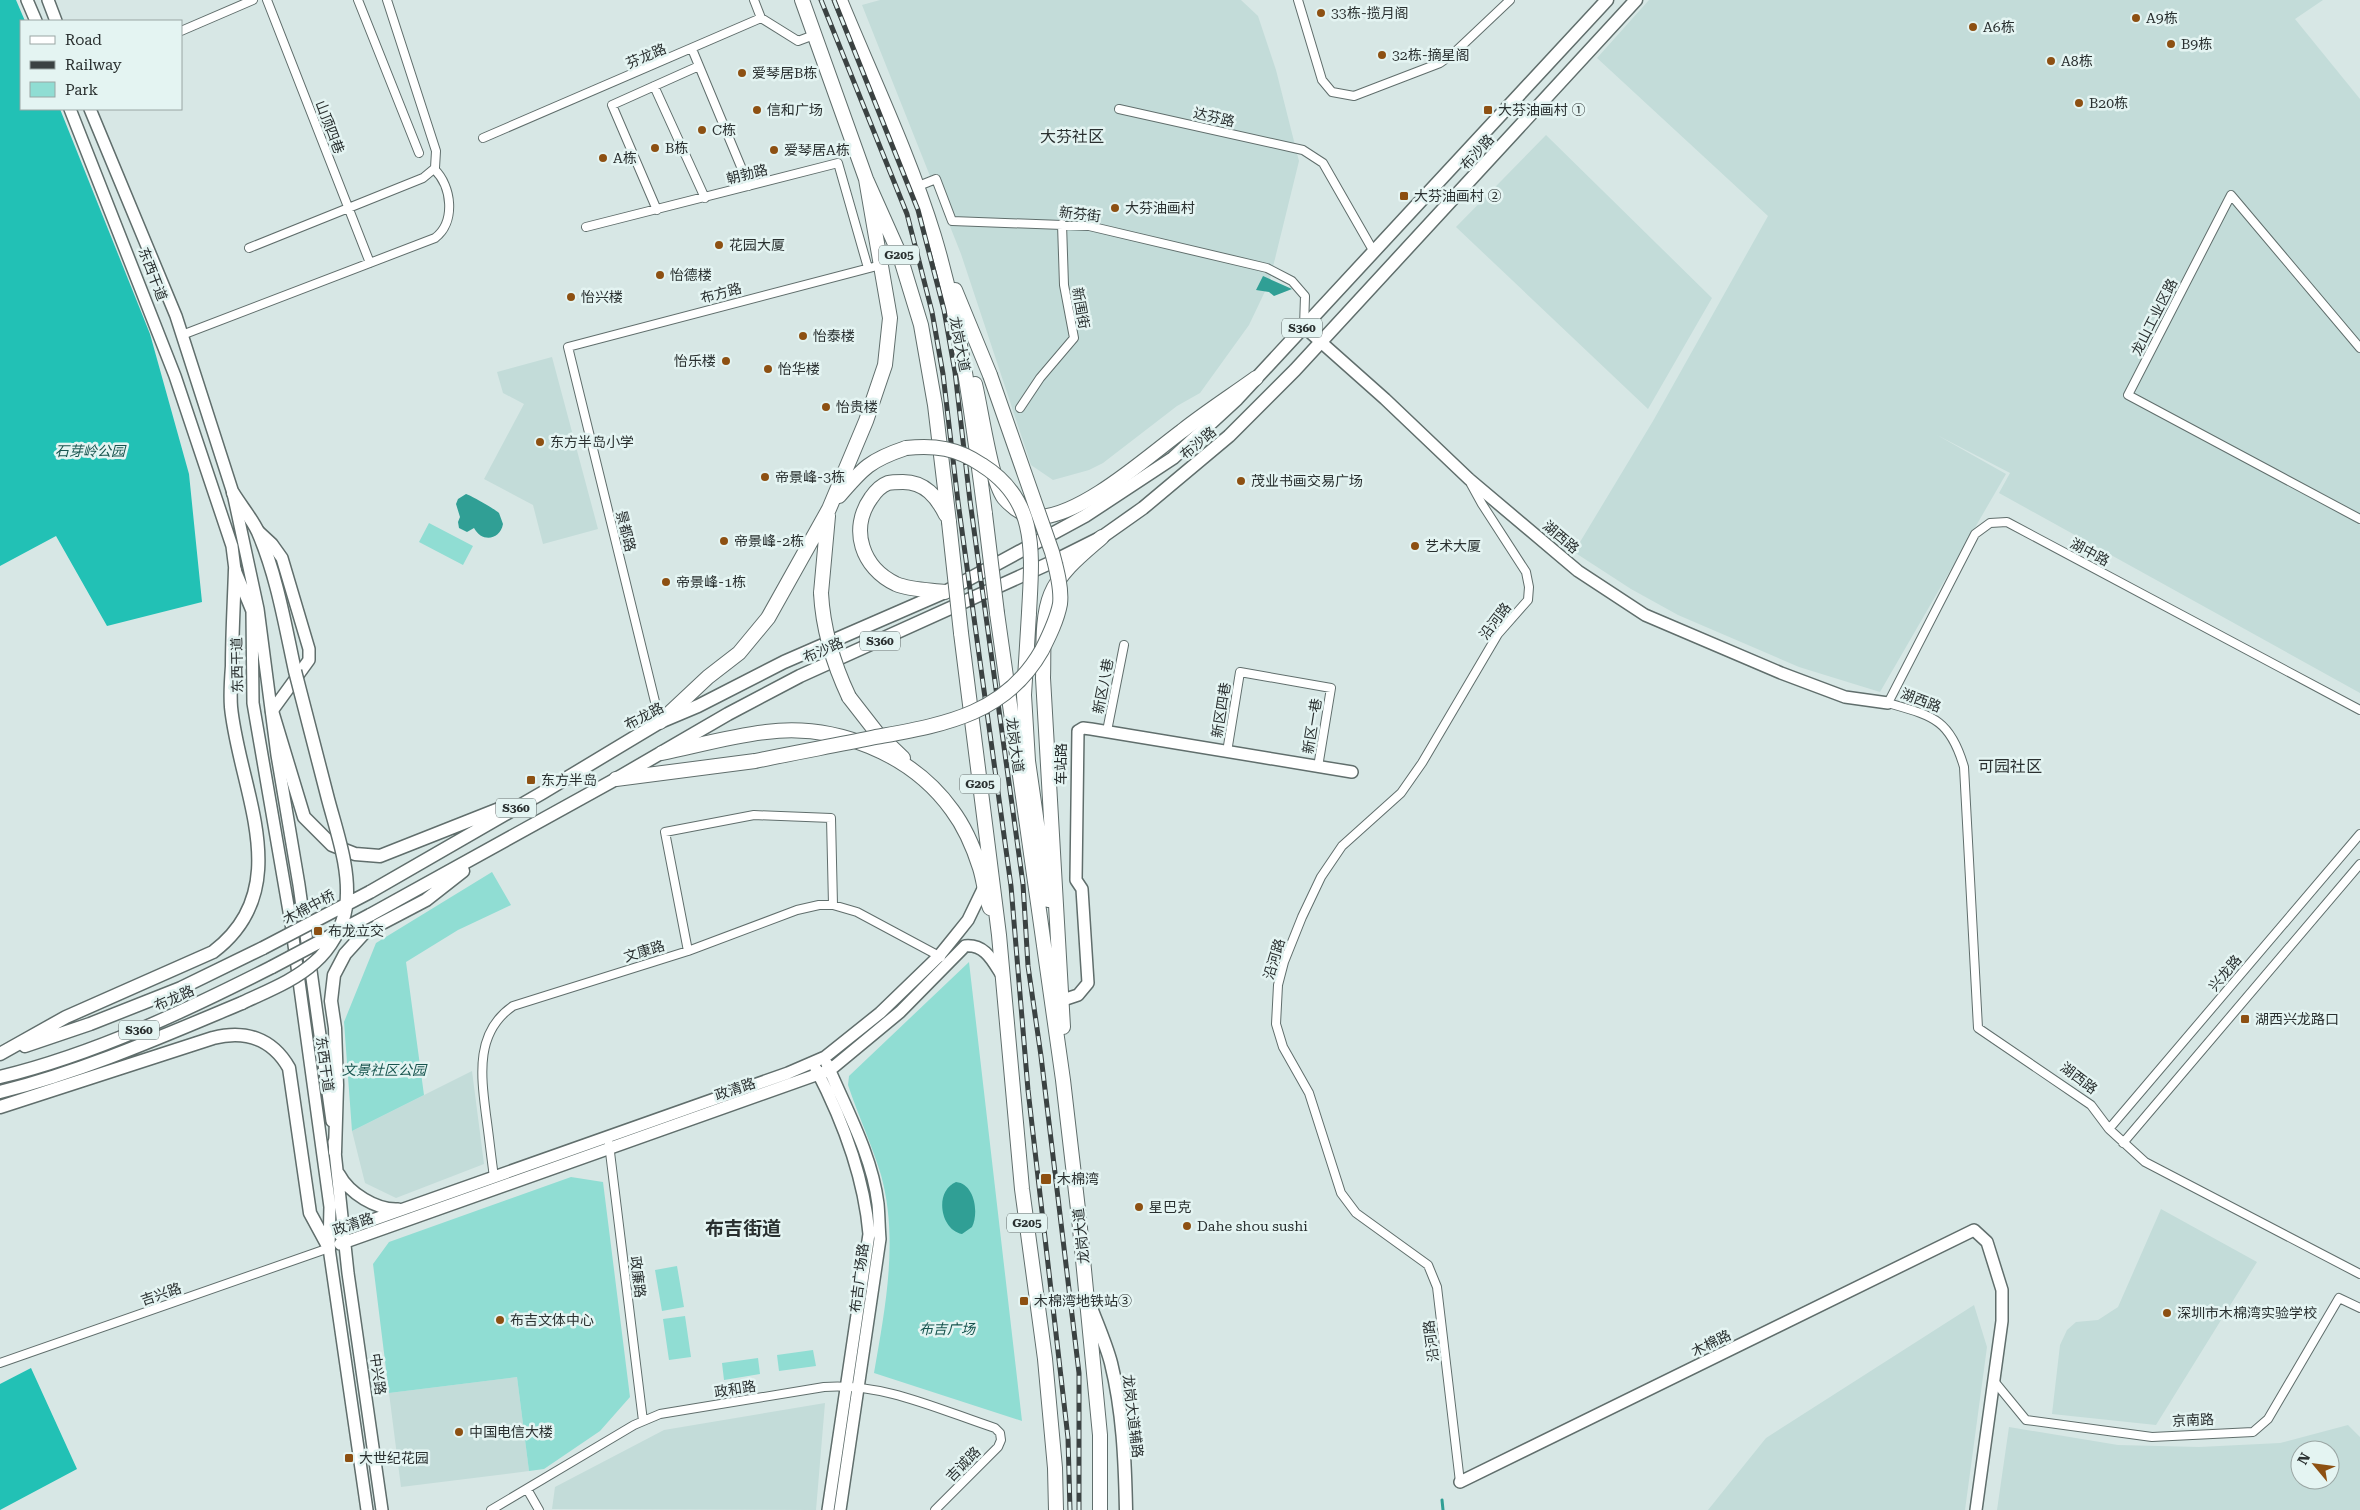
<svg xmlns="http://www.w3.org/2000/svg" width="2360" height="1510" font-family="'Roboto Serif','Noto Sans SC',serif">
<rect width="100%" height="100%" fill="#d7e7e5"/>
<path fill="#c3dcd9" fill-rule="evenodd" d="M 880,0 L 1241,0 L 1258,16 L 1276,70 L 1299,161 L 1269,283 L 1249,325 L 1200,393 L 1177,406 L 1103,463 L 1089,470 L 1053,480 L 1031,465 L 961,254 L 862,5 Z
M 1649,0 L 2323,0 L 2295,19 L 2360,99 L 2360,693 L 1999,493 L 2010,473 L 1937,435 L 2006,474 L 1880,692 L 1799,667 L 1678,615 L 1631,589 L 1574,552 L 1653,421 L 1768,216 L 1597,58 Z
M 1546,135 L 1712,298 L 1648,409 L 1456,227 Z
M 552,357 L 598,529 L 543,544 L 533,505 L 484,479 L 524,404 L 503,393 L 497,372 Z
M 472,1071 L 484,1164 L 396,1198 L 365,1183 L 352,1131 Z
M 2161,1209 L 2257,1262 L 2156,1425 L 2052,1414 L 2060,1345 L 2067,1330 L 2076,1322 L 2098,1320 L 2118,1307 Z
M 1974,1305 L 1987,1347 L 1965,1510 L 1708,1510 L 1766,1438 Z
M 517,1377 L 529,1471 L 401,1487 L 389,1393 Z
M 825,1403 L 816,1510 L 552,1509 L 555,1487 L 664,1430 Z
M 2348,1425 L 2360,1437 L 2360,1510 L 1997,1510 L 2009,1427 L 2118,1445 L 2199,1447 L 2280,1443 ZM 2300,1450 L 2330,1450 L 2330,1480 L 2300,1480 Z"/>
<path fill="#90ddd3" d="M 429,523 L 473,546 L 463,565 L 419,542 Z
M 492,872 L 511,905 L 458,930 L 406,962 L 424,1095 L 352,1131 L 344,1022 L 376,943 Z
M 969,962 L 1022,1421 L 874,1373 C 885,1309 899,1240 881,1175 C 872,1145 858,1115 848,1085 L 849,1076 Z
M 571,1177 L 603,1182 L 630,1397 L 600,1431 L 544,1469 L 529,1471 L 517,1377 L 389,1393 L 373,1264 L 389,1242 Z
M 677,1266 L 684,1307 L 662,1311 L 655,1270 Z
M 685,1316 L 691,1357 L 669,1360 L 663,1319 Z
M 813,1350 L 816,1366 L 779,1371 L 777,1355 Z
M 758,1358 L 760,1374 L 724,1380 L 722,1363 Z"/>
<path fill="#22c1b5" d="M 0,0 L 16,0 L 25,21 L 21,21 L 21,109 L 60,109 L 150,334 L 189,474 L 202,602 L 107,626 L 56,536 L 0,566 Z
M 31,1368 L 77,1469 L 0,1510 L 0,1384 Z"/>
<path fill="#309f95" d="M 1263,276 L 1292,289 L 1274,296 L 1269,292 L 1256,290 Z
M 466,494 C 470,495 495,509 499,513 L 503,524 C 500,540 482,543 474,528 L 467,532 L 459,528 L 458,522 L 460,517 L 456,504 L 458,499 Z
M 956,1182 C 975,1184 979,1213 972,1227 L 962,1234 C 940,1230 934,1191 956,1182 Z"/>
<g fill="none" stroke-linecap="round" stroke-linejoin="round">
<path stroke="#309f95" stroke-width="3" d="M 1442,1500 L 1443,1510"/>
<defs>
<path id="street" d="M 267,0 L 370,263
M 358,0 L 419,153
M 754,0 L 761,18
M 1298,0 L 1322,80 L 1332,92 L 1354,96 L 1440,63 L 1454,53 L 1510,0
M 181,31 L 253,0
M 692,49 L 749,186
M 654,86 L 705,198
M 1119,109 L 1303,150 L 1323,163 L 1374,252
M 483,138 L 761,18 L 798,41 L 814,35
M 916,187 L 936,179 L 952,221 L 1089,226 L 1267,268 L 1292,281 L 1305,296 L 1304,327
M 657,210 L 612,105 L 699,66
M 586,227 L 838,163 L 868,268
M 249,248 L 423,178 L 435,168 L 436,151 L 387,0
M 182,335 L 435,238 C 456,222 452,186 434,169
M 2360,348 L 2231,195 L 2128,395 L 2360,519
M 1020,408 L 1040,378 L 1074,338 L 1064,285 L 1062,224
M 2360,710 L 2007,522 L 1990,523 L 1975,534 L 1888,703 C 1933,716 1950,719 1964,767 L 1978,1028 L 2091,1105 L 2109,1129 L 2145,1162 L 2360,1274
M 660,722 L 568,347 L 881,265
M 1107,731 L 1124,645
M 1227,752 L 1240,672 L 1331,688 L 1318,767
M 688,951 L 665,832 L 754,815 L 831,818 L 833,905
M 2109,1129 L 2360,834
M 2123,1143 L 2360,864
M 609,1144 L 643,1421
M 494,1177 C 491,1156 489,1136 486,1115 C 481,1075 475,1032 513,1006 L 688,951 L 797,910 L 819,905 L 833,905 L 857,912 L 941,957
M 0,1363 L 329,1248
M 1994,1381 L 2026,1420 L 2152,1437 L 2253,1432 L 2268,1419 L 2339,1298 L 2360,1308
M 1460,1482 L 1437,1287 L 1428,1265 L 1356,1213 L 1341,1193 L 1309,1093 L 1283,1047 L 1276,1024 L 1278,985 L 1284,962 L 1302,917 L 1321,877 L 1342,846 L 1401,793 L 1422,763 L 1498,634 L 1528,600 L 1529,587 L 1526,572 L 1482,504 L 1471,484
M 527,1489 L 539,1510
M 491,1510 L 634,1425 L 660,1414 L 824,1387 C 882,1382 940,1410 995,1428 L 1000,1433 L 1001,1440 L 998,1447 L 935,1510"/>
<path id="secondary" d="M 27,0 L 36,21
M 48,0 L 56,21
M 70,109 L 175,376 L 232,546 L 235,570 L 252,611 L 253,703 L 291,923 L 330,1207 L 329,1248 L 367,1510
M 90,109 L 176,316 L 233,493 L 258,609 L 277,755 L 299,885 L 332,1121
M 1304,327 L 1385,399 L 1469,479 L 1578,571 L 1645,615 L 1781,673 L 1845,697 L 1888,703
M 258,531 L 272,544 L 282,558 L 309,649 L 309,660 L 272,711
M 1063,1000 L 1078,995 L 1088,983 L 1082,889 L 1076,880 L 1078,731 L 1083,728 L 1091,729 L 1352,772
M 827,1064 C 846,1109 872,1155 878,1204 C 879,1215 879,1227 880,1239 L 840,1510
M 816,1069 C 843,1121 864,1176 869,1234 L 828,1510
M 334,1142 L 348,1273 L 382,1510
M 339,1174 C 349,1193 376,1210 398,1209
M 340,1235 L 344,1230 L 788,1073 L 825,1057 L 880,1013 L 939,956 L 956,935 L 968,920 L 983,889
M 340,1244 L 830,1070 L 900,1012 L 965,946 C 986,944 993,962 1003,977
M 1460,1482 L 1974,1230 L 1987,1242 L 2002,1290 L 2002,1321 L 1976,1510"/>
<path id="primary" d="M 233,493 C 241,506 252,519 258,532 C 277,576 285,625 295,671
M 272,711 L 304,817 L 332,845 L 355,854 L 380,856 L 504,807
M 370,892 L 542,793 L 660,722 L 698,706 L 784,662 L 945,592 L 1085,516 L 1173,458 L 1237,399 L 1607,0
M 370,915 L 616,779 L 728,714 L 800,676 L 1050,563 L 1102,537 L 1143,508 L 1229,436 L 1295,370 L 1636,0
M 25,1046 L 90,1024 L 181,988 L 263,948
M 0,1054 L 66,1017 L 213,952 C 298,888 239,790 231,707 C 230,694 231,679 232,666 C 232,634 234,602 235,570
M 0,1077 C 95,1054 185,1011 272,967
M 0,1092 C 84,1071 163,1036 242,1003
M 0,1107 L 213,1038 C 245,1030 272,1038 289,1068 L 310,1213 L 329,1248
M 335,1152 L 337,1085 L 335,1028 L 331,1001 L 334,975 L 345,954 L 365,932 L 426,900 L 463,871
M 1090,1305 C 1097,1324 1106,1344 1111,1363 C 1123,1411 1125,1461 1126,1510"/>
<path id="highway" d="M 802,0 L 866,179 L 899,253 L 921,325 L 935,405 L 949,522
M 840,0 C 872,78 909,155 934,236 C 961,326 973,420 985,514
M 955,290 L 990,375
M 975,384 C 981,409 991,481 1004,498 C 1013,508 1026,518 1040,517 C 1084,514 1147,457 1182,431 C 1206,412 1231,396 1256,378
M 839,496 C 863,468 870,460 906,448
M 945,592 C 930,590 910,590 896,584 C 862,568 849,529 871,498 C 875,492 880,486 888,483 C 892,482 899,482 903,482 C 925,482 937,497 946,515
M 821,593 L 828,516
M 997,613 L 1063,1080 L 1079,1218 L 1100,1435 L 1100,1510
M 1029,613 L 1024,695 L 1028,761 L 1048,900
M 961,633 L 999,935 L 1022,1189 L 1045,1359 L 1055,1468 L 1056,1510
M 849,697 L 877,733 L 903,758
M 660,722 L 708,677 L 739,653 L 768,618 L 829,509 L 866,421 L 885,365 L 890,318 L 866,179
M 662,753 C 696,746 731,736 766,732 C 835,723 911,753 952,810 C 964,826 974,849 980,868 C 984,881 985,895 990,908
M 616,779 L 755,761
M 1063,1027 L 1043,678 C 1044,653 1041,618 1051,594 C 1061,570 1084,553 1102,537"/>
</defs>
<use href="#street" stroke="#606e6c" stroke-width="10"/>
<use href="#secondary" stroke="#606e6c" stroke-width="14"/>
<use href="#primary" stroke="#606e6c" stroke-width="15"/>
<use href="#highway" stroke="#606e6c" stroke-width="16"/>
<use href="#street" stroke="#fff" stroke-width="8"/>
<use href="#secondary" stroke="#fff" stroke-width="11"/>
<use href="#primary" stroke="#fff" stroke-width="12"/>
<use href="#highway" stroke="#fff" stroke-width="14"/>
<defs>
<path id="rail" d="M 821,0 L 907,214 L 932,312 L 943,374 L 958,502 L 1011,886 L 1028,1090 L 1068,1438 L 1070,1510
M 834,0 L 918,210 L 944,310 L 955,372 L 970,501 L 1023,884 L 1028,966 L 1041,1056 L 1079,1373 L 1079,1510"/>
</defs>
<use href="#rail" stroke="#3b4242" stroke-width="5"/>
<use href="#rail" stroke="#e4f4f2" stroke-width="3" stroke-dasharray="9" stroke-linecap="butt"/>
<defs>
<path id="primary-bridge" d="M 263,948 L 370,892
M 272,967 L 370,915
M 242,1003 C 267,991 294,981 315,962 C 330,949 343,927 346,907 C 351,871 337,833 328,799 C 317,757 306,714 295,671"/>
<path id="highway-bridge" d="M 906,448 C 935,445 957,448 982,465 C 1039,501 1032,554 1029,613
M 985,514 L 997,613
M 949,522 L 961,633
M 821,593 C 823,631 833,663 849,697
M 755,761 C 793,753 832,746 871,738 C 940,725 1004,717 1042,650 C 1049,636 1057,620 1060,604 C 1062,588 1056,567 1052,552 L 990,375"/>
</defs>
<use href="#primary-bridge" stroke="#606e6c" stroke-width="15" stroke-linecap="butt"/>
<use href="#highway-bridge" stroke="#606e6c" stroke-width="16" stroke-linecap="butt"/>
<use href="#primary-bridge" stroke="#fff" stroke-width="12"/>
<use href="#highway-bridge" stroke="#fff" stroke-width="14"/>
</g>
<g fill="#8d5012" stroke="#e4f4f2" stroke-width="2">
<circle cx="1321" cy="13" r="5"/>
<circle cx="2136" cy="18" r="5"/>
<circle cx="1973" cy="27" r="5"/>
<circle cx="2171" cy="44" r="5"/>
<circle cx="1382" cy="55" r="5"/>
<circle cx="2051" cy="61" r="5"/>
<circle cx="742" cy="73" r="5"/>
<circle cx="2079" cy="103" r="5"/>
<circle cx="757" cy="110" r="5"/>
<rect x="1483" y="105" width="10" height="10" rx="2.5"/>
<circle cx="702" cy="130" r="5"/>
<circle cx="655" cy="148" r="5"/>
<circle cx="774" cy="150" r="5"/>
<circle cx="603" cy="158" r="5"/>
<rect x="1399" y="191" width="10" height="10" rx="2.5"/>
<circle cx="1115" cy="208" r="5"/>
<circle cx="719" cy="245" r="5"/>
<circle cx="660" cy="275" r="5"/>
<circle cx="571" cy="297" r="5"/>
<circle cx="803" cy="336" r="5"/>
<circle cx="726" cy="361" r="5"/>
<circle cx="768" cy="369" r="5"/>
<circle cx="826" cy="407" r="5"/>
<circle cx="540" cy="442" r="5"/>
<circle cx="765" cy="477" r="5"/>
<circle cx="1241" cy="481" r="5"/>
<circle cx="724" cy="541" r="5"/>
<circle cx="1415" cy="546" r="5"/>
<circle cx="666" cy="582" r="5"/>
<rect x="526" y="775" width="10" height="10" rx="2.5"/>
<rect x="313" y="926" width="10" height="10" rx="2.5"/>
<rect x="2240" y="1014" width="10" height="10" rx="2.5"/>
<rect x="1040" y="1173" width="12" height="12" rx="2.5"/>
<circle cx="1139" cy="1207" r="5"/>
<circle cx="1187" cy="1226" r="5"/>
<rect x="1019" y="1296" width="10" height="10" rx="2.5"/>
<circle cx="2167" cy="1313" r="5"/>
<circle cx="500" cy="1320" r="5"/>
<circle cx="459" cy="1432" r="5"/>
<rect x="344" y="1453" width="10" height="10" rx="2.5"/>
</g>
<g text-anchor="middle" stroke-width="5" stroke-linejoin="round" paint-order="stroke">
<g fill="#e4f4f2" stroke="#626b6a" stroke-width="1">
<rect x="879" y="245.5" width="40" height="19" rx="4"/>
<rect x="1282" y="318.5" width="40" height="19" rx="4"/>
<rect x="860" y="631.5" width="40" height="19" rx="4"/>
<rect x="960" y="774.5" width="40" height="19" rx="4"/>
<rect x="496" y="798.5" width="40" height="19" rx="4"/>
<rect x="119" y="1020.5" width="40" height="19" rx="4"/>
<rect x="1007" y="1213.5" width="40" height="19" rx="4"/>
</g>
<g font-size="12" font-weight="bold" fill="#2a3030">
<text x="899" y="259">G205</text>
<text x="1302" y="332">S360</text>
<text x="880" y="645">S360</text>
<text x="980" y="788">G205</text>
<text x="516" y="812">S360</text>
<text x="139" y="1034">S360</text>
<text x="1027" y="1227">G205</text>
</g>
<g font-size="14" fill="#2a3030" stroke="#e4f4f2" text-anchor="start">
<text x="1331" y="18">33栋-揽月阁</text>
<text x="2146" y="23">A9栋</text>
<text x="1983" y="32">A6栋</text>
<text x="2181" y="49">B9栋</text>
<text x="1392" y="60">32栋-摘星阁</text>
<text x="2061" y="66">A8栋</text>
<text x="752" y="78">爱琴居B栋</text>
<text x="2089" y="108">B20栋</text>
<text x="767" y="115">信和广场</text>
<text x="1498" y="115">大芬油画村 ①</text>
<text x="712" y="135">C栋</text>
<text x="665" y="153">B栋</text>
<text x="784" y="155">爱琴居A栋</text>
<text x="613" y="163">A栋</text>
<text x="1414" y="201">大芬油画村 ②</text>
<text x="1125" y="213">大芬油画村</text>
<text x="729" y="250">花园大厦</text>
<text x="670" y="280">怡德楼</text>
<text x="581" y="302">怡兴楼</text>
<text x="813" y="341">怡泰楼</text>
<text x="716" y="366" text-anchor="end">怡乐楼</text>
<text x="778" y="374">怡华楼</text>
<text x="836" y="412">怡贵楼</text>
<text x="550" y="447">东方半岛小学</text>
<text x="775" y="482">帝景峰-3栋</text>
<text x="1251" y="486">茂业书画交易广场</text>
<text x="734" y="546">帝景峰-2栋</text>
<text x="1425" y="551">艺术大厦</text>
<text x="676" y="587">帝景峰-1栋</text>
<text x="541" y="785">东方半岛</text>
<text x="328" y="936">布龙立交</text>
<text x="2255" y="1024">湖西兴龙路口</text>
<text x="1057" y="1184">木棉湾</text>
<text x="1149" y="1212">星巴克</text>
<text x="1197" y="1231">Dahe shou sushi</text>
<text x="1034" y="1306">木棉湾地铁站③</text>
<text x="2177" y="1318">深圳市木棉湾实验学校</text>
<text x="510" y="1325">布吉文体中心</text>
<text x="469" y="1437">中国电信大楼</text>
<text x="359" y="1463">大世纪花园</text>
</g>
<g font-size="14" fill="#2a3030" stroke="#e4f4f2">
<text transform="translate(646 56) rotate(-23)" y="5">芬龙路</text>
<text transform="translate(1214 117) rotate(13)" y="5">达芬路</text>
<text transform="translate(330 127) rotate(69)" y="5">山顶四巷</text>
<text transform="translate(1477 152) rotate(-48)" y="5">布沙路</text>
<text transform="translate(747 174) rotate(-14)" y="5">朝勃路</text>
<text transform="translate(1080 214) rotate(7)" y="5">新芬街</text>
<text transform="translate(153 274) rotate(69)" y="5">东西干道</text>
<text transform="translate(721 293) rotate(-15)" y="5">布方路</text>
<text transform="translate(1081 308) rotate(80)" y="5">新围街</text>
<text transform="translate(2154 317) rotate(-63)" y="5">龙山工业区路</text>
<text transform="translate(960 344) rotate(79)" y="5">龙岗大道</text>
<text transform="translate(1198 443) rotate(-40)" y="5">布沙路</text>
<text transform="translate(626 531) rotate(76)" y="5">景都路</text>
<text transform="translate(1561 537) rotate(40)" y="5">湖西路</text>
<text transform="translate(2090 552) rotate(28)" y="5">湖中路</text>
<text transform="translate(1495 621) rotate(-53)" y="5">沿河路</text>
<text transform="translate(823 650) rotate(-24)" y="5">布沙路</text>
<text transform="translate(237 665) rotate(-91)" y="5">东西干道</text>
<text transform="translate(1103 686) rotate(-79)" y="5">新区八巷</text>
<text transform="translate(1921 700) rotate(21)" y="5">湖西路</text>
<text transform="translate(1221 710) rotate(-81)" y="5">新区四巷</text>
<text transform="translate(644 716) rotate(-28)" y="5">布龙路</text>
<text transform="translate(1312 726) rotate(-81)" y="5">新区一巷</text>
<text transform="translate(1015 745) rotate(82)" y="5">龙岗大道</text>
<text transform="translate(1061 764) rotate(-90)" y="5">车站路</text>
<text transform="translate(309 907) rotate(-28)" y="5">木棉中桥</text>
<text transform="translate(644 951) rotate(-17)" y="5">文康路</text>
<text transform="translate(1274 959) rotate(-73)" y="5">沿河路</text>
<text transform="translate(2225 973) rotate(-50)" y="5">兴龙路</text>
<text transform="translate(174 998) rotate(-24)" y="5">布龙路</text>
<text transform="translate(325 1064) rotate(82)" y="5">东西干道</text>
<text transform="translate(2079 1078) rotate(37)" y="5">湖西路</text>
<text transform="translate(735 1089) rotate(-19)" y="5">政清路</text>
<text transform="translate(353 1224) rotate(-19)" y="5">政清路</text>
<text transform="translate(1081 1236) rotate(-96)" y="5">龙岗大道</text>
<text transform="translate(638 1277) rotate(83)" y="5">政廉路</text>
<text transform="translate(859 1278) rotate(-83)" y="5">布吉广场路</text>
<text transform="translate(161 1294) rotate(-19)" y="5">吉兴路</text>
<text transform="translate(1431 1341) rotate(-97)" y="5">沿河路</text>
<text transform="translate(1711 1343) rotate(-26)" y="5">木棉路</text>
<text transform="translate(378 1374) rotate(82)" y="5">中兴路</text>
<text transform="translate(735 1389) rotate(-9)" y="5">政和路</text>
<text transform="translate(1133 1416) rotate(83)" y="5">龙岗大道辅路</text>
<text transform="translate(2193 1420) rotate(-3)" y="5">京南路</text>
<text transform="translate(963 1464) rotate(-45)" y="5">吉诚路</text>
</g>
<g font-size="14" font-style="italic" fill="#17544e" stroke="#e4f4f2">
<text x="90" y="456">石芽岭公园</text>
<text x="384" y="1075">文景社区公园</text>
<text x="947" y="1334">布吉广场</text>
</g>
<g font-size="16" fill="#2a3030" stroke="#e4f4f2">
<text x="1072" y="142">大芬社区</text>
<text x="2010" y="772">可园社区</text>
</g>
<g font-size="19" font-weight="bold" fill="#2a3030" stroke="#e4f4f2">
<text x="743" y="1235">布吉街道</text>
</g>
</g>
<rect x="20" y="20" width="162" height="90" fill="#e4f4f2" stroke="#9aa6a4"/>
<rect x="30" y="36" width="25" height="8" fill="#ffffff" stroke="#9aa6a4"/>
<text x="65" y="45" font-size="15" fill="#2a3030">Road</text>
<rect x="30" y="61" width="25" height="8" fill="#3b4242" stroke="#9aa6a4"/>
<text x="65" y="70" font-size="15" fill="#2a3030">Railway</text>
<rect x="30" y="82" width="25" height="15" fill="#90ddd3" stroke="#9aa6a4"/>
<text x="65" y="95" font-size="15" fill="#2a3030">Park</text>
<g transform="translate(2315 1465) rotate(299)"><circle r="24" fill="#e4f4f2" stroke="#9aa6a4"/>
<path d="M0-4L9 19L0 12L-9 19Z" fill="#8d5012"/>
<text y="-8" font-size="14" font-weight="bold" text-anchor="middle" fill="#2a3030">N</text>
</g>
</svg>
